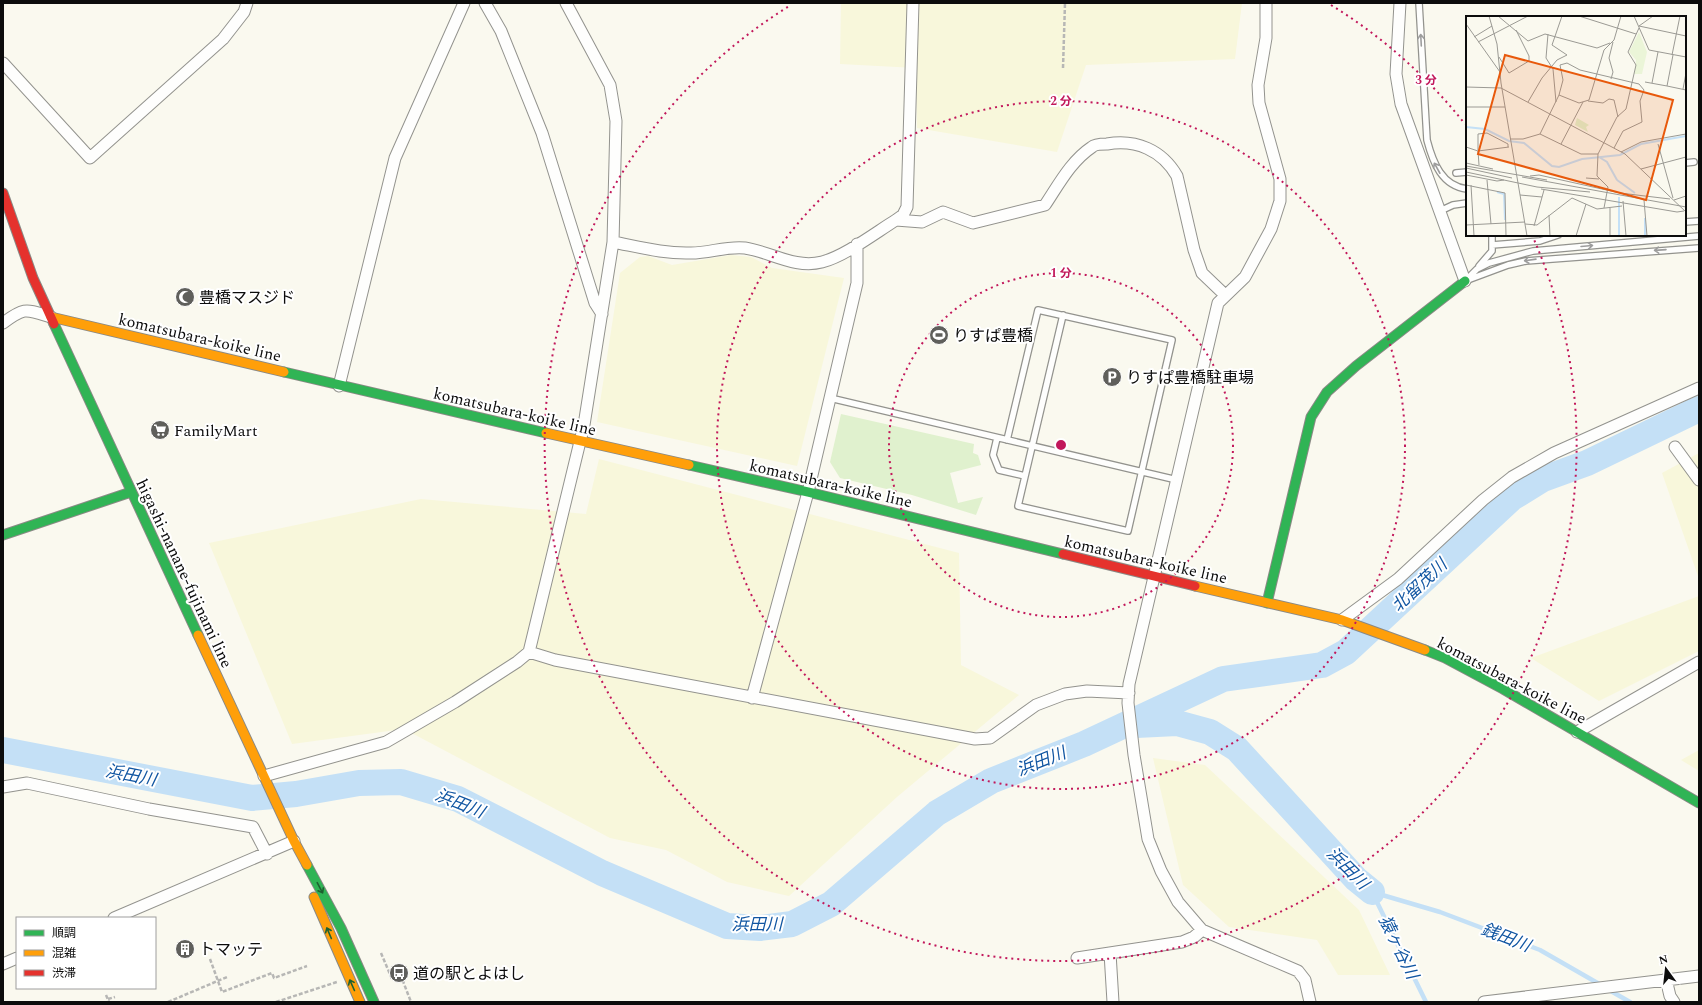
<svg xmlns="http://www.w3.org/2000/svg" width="1702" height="1005" font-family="Spectral,'Noto Sans JP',serif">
<rect width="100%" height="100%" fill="#faf9ef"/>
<path fill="#f8f7db" d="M 841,3 L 1242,3 L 1235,59 L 1086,65 L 1057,152 L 917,128 L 916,68 L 840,64 Z
M 731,255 L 751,257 L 772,268 L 844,278 L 797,466 L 597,422 L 620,273 L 640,257 L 648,256 L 672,265 Z
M 1699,453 L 1699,579 L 1662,473 Z
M 599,459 L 959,553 L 961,665 L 1019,695 L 897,797 L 789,896 L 727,882 L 666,850 L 610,838 L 404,729 L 292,744 L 209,543 L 421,499 L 586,514 Z
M 1699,596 L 1699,651 L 1599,701 L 1531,658 Z
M 1699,750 L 1699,771 L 1681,760 Z
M 1153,758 L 1205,765 L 1359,910 L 1390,975 L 1338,975 L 1317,940 L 1229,927 L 1183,885 Z"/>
<path fill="#e0f1ce" d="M 841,414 L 974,444 L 973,453 L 978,455 L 981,465 L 950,473 L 958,503 L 983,497 L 976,515 L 912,495 L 840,478 L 830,462 Z"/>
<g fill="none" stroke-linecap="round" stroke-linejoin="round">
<path stroke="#c4e0f6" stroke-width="4.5" d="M 1372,892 L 1440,912 L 1540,950 L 1601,985
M 1372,892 L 1426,1002
M 1609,990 L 1630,1002"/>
<path stroke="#c4e0f6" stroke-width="26" d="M 1136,725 L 1177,723 L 1210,732 L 1237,749 L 1356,879 L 1372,892
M 3,750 L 252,798 L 296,794 L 359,783 L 401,782 L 458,799 L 602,873 L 727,926 L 760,928 L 792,924 L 831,904 L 937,813 L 991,781 L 1084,744 L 1223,679 L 1322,665 L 1346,652 L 1512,498 L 1543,479 L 1587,463 L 1699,409"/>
<defs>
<path id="lane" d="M 1419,3 L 1427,140 C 1433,163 1442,186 1467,189
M 1685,163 L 1694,162
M 1456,173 L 1467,172
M 1440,211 L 1453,205 L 1467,203
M 1685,222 L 1699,221
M 1699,236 L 1533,251 L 1489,263 L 1477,269 L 1465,281 L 1508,265 L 1526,261 L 1699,248
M 1492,245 L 1540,241 L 1558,235
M 1479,266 L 1492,251 L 1492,235
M 830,398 L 1177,480
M 997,438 L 993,455 L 999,470 L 1025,476
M 1007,440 L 1038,310 L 1172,340 L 1128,531 L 1018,506 L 1063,315"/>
<path id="street" d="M 485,3 L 501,31 L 542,133 L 595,303 L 602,314
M 1266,3 L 1266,38 L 1258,85 L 1259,103 L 1280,179 L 1280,201 L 1271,229 L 1245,277 L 1218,303 L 1129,684 L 1128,703 L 1134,755 L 1148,839 L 1161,871 L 1178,902 L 1202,930 L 1298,971 L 1305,980 L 1310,1002
M 1400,3 L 1396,74 L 1401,104 L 1465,281
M 3,63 L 90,158 L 223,39 L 244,12 L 247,3
M 896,220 L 922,222 L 943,212 L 973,223 L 1045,205 C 1059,184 1071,161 1092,147 C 1095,144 1102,144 1107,144 C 1136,139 1162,150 1177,176 L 1194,250 L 1202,273 L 1225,295
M 613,242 C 639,247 665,254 691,253 C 710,253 726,246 745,248 C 771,252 795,269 822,262 C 845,256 875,233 896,220 L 903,215 L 907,207 L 913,3
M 3,323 C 25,307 25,309 51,317
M 339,386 L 395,158 L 464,3
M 1675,447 L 1699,480
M 1342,620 L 1398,579 L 1483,500 L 1512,477 L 1554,453 L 1699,388
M 529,652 L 555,660 L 975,739 L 990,738 L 1036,705 L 1065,694 L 1087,691 L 1129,693
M 752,698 L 808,492 L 857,283 L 857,244
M 1577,732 L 1699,662
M 264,776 L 386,742 L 455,702 L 517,662 L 529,652 L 584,425 L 613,242 L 616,121 L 610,85 L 566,3
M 3,787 L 27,783 L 149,809 L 253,827 L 267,854
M 114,918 L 294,841
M 1110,953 L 1113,1002
M 1077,958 L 1182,942 L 1194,937 L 1202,930
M 3,964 L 17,958
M 1666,979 L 1670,996 L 1674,1002
M 1484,1002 L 1699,976"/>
<path id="fast" d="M 54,324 L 198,635
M 284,372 L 546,433
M 689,465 L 808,492 L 1063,554
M 3,535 L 131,492
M 1267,603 L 1311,417 L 1327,392 L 1356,366 L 1465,281
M 1425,650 L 1445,658 L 1503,689 L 1699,803
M 307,865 L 341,928 L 374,1002"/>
<path id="slow" d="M 51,317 L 284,372
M 546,433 L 689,465
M 1195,586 L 1342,620 L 1425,650
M 198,635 L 294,841 L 307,865
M 314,897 L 360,1002"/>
<path id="jam" d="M 3,193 L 33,278 L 54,324
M 1063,554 L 1195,586"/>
</defs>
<use href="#lane" stroke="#93938e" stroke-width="8"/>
<use href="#street" stroke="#93938e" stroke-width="13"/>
<use href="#fast" stroke="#8a8985" stroke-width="11"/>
<use href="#slow" stroke="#8a8985" stroke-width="11"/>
<use href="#jam" stroke="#8a8985" stroke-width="11"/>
<path stroke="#b7b7b5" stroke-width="2.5" stroke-dasharray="4 2" stroke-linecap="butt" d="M 1063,68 L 1065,3
M 381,953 L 392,979 L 401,976 L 411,1002
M 210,959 L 222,992 L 272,973 L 274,978 L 307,966
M 106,995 L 109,1002
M 108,999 L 115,997
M 168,1002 L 227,977
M 276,1002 L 337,982"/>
<use href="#lane" stroke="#fefefd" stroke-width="5.5"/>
<use href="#street" stroke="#fefefd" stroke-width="11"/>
<use href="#fast" stroke="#30b455" stroke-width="9"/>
<use href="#slow" stroke="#ff9f0a" stroke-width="9"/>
<use href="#jam" stroke="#e5322d" stroke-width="9"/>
</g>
<defs><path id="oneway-shaft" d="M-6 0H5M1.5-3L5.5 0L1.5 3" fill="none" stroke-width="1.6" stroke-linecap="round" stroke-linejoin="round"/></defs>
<g stroke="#9d9d9d">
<use href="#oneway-shaft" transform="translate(1421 40) rotate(-93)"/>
<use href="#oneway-shaft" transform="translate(1437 168) rotate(-119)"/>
<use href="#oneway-shaft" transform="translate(1587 246) rotate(-5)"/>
<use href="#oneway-shaft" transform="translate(1660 250) rotate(176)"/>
<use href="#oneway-shaft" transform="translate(1530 260) rotate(172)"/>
</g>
<g stroke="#1e6030">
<use href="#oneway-shaft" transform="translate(320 888) rotate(62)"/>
<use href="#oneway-shaft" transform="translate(329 933) rotate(-113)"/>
<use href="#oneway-shaft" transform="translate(352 985) rotate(-114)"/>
</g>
<g fill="none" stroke="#c2185b" stroke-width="2" stroke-dasharray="2 4">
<circle cx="1061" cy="445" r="172"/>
<circle cx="1061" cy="445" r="344"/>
<path d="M1331 5A516 516 0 0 1 1465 124M1532 235A516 516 0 1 1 791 5"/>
</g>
<defs>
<symbol id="mosque-disc" viewBox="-11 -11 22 22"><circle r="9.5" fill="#5f5f5b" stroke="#fff"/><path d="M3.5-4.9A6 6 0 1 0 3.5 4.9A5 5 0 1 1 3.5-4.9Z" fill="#fff"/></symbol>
<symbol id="stadium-disc" viewBox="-11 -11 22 22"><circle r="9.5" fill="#5f5f5b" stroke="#fff"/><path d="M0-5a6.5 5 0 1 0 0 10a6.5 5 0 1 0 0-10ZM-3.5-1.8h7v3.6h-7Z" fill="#fff"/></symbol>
<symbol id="parking-disc" viewBox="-11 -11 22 22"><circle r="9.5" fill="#5f5f5b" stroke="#fff"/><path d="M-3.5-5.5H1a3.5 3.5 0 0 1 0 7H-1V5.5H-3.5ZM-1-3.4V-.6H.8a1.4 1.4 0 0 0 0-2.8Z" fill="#fff"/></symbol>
<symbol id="supermarket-disc" viewBox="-11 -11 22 22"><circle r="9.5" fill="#5f5f5b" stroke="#fff"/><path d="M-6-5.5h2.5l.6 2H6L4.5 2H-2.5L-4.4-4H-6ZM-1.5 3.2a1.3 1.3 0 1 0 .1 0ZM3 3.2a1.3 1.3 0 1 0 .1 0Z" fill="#fff"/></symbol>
<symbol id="building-disc" viewBox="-11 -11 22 22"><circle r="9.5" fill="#5f5f5b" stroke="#fff"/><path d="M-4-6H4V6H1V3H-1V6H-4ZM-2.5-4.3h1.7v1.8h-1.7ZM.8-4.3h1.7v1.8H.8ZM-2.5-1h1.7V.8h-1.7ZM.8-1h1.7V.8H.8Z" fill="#fff"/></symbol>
<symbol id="bus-disc" viewBox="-11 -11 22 22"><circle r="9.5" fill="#5f5f5b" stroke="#fff"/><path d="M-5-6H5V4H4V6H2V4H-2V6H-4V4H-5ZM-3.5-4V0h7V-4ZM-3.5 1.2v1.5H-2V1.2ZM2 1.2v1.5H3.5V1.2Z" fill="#fff"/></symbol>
</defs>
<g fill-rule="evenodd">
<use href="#mosque-disc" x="174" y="286" width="22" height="22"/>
<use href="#stadium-disc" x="928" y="324" width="22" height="22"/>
<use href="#parking-disc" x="1101" y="366" width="22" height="22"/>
<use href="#supermarket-disc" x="149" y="419" width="22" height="22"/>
<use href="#building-disc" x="174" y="938" width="22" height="22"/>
<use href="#bus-disc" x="388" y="962" width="22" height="22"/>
</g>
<g text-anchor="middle" stroke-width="4" stroke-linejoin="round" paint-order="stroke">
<g font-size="16" fill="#0c0c0c" stroke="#fff" text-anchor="start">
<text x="199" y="303">豊橋マスジド</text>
<text x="953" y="341">りすぱ豊橋</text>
<text x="1126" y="383">りすぱ豊橋駐車場</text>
<text x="174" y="436">FamilyMart</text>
<text x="199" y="955">トマッテ</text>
<text x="413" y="979">道の駅とよはし</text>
</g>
<g font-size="16" fill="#0c0c0c" stroke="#fff">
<text transform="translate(200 337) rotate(13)" y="6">komatsubara-koike line</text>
<text transform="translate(515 411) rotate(13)" y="6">komatsubara-koike line</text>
<text transform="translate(831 483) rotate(13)" y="6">komatsubara-koike line</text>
<text transform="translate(1146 559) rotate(13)" y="6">komatsubara-koike line</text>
<text transform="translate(185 573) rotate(65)" y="6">higashi-nanane-fujinami line</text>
<text transform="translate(1512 680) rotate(28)" y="6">komatsubara-koike line</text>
</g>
<g font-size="17" font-style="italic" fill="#1156a2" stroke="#fff">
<text transform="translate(1419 585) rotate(-43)" y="6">北留茂川</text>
<text transform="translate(1041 761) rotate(-22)" y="6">浜田川</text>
<text transform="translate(131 775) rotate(11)" y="6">浜田川</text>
<text transform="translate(460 803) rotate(22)" y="6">浜田川</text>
<text transform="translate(1348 868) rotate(45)" y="6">浜田川</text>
<text x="757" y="930">浜田川</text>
<text transform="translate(1506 937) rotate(21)" y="6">銭田川</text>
<text transform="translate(1399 947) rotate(64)" y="6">猿ヶ谷川</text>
</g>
</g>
<g transform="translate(1466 16)">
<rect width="220" height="220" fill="#faf9ef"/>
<path d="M 111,102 L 123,109 L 120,111 L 122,116 L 109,109 Z" fill="#e0f1ce"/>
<path d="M 173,16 L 181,36 L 176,58 L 168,58 L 170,44 L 163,36 Z" fill="#ebf5d8"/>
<path fill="none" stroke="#c4e0f6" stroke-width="2" d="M 0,111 L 19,113 L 43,125 L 58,127 L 86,150 L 93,151 L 116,143 L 154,139 L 175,128 L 220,120M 133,141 L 141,146 L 151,164M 151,164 L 169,177M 31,176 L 38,178 L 39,204M 153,181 L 153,220M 179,202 L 179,220"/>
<path fill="none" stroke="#9b9a94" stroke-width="1" d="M 23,0 L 31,28 L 35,67 L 61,220M 32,0 L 62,25 L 79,18 L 131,32 L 144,27M 96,0 L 86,29 L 101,39M 113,0 L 170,18M 168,0 L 183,34 L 220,41M 0,8 L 34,56M 173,10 L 220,20M 173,10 L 187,0M 82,18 L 80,42 L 87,53 L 90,86M 8,21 L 26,10M 12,26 L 62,0M 206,39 L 214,0M 207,39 L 201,70 L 220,74M 33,41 L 43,57 L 63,45 L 63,40 L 50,14M 145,63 L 147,56 L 143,42 L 147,26M 179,66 L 201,70M 186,67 L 192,36M 0,71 L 35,72M 35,72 L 159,138 L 220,196M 217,73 L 220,57M 93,79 L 113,87 L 123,84 L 138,34 L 148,24 L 155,0M 122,85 L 137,87 L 143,83 L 148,84 L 152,101M 62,86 L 76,62 L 91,44 L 101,39M 0,91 L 39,91M 74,118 L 115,138 L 132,138M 44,123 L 57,123 L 74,118 L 93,79 L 97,64 L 94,49 L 101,47 L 114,54 L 173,68 L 178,74 L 174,85 L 176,106 L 157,115 L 148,132M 95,128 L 117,86M 192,128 L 207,182M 0,131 L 12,135M 12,134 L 12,118 L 21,117 L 42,128 L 42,131M 155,136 L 175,126 L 220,118M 0,147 L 27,153M 13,149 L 12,135 L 43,131M 0,150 L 81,164M 0,152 L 46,162M 175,153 L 220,141M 0,156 L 71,171 L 124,176M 0,159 L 31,165 L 38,164M 64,160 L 73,159 L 154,177 L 204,183M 56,161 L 220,191M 120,162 L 133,163M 21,164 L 25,208M 0,169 L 39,177 L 40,220M 5,169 L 8,220M 75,173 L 211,196 L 218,195M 54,179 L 76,181M 178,184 L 181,220M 208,184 L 220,180M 157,185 L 160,220M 138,192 L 142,171 L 131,160 L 132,138 L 151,101 L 160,93 L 170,49 L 162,36 L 173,12M 144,192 L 144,220M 83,199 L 84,220M 59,208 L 71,209 L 106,182 L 131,193 L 156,190M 0,209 L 59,206M 68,210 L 78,174M 110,220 L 120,188"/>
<path fill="#e8590c" fill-opacity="0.15" stroke="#e8590c" stroke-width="2" d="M 39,39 L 207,84 L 180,184 L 12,138 Z"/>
<rect width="220" height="220" fill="none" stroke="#0c0c0c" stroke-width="2"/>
</g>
<circle cx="1061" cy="445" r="6" fill="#c2185b" stroke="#fff" stroke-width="2"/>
<g font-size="12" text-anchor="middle" font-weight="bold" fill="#c2185b" stroke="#fff" stroke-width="4" stroke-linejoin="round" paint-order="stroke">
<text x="1426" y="84">3 分</text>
<text x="1061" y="105">2 分</text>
<text x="1061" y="277">1 分</text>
</g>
<rect width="1702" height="1005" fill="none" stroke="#0c0c0c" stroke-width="8"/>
<rect x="16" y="917" width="140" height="72" fill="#ffffff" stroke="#9e9e9e"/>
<rect x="24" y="930" width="20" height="6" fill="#30b455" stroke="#9e9e9e"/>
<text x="52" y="937" font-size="12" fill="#0c0c0c">順調</text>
<rect x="24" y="950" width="20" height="6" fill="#ff9f0a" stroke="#9e9e9e"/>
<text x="52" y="957" font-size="12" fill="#0c0c0c">混雑</text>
<rect x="24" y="970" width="20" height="6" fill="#e5322d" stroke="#9e9e9e"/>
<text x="52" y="977" font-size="12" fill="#0c0c0c">渋滞</text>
<g transform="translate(1666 969) rotate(345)" stroke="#ffffff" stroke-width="3" paint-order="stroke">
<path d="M0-3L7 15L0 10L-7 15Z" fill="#0c0c0c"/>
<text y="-6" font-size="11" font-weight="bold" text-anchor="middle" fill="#0c0c0c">N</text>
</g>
</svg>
